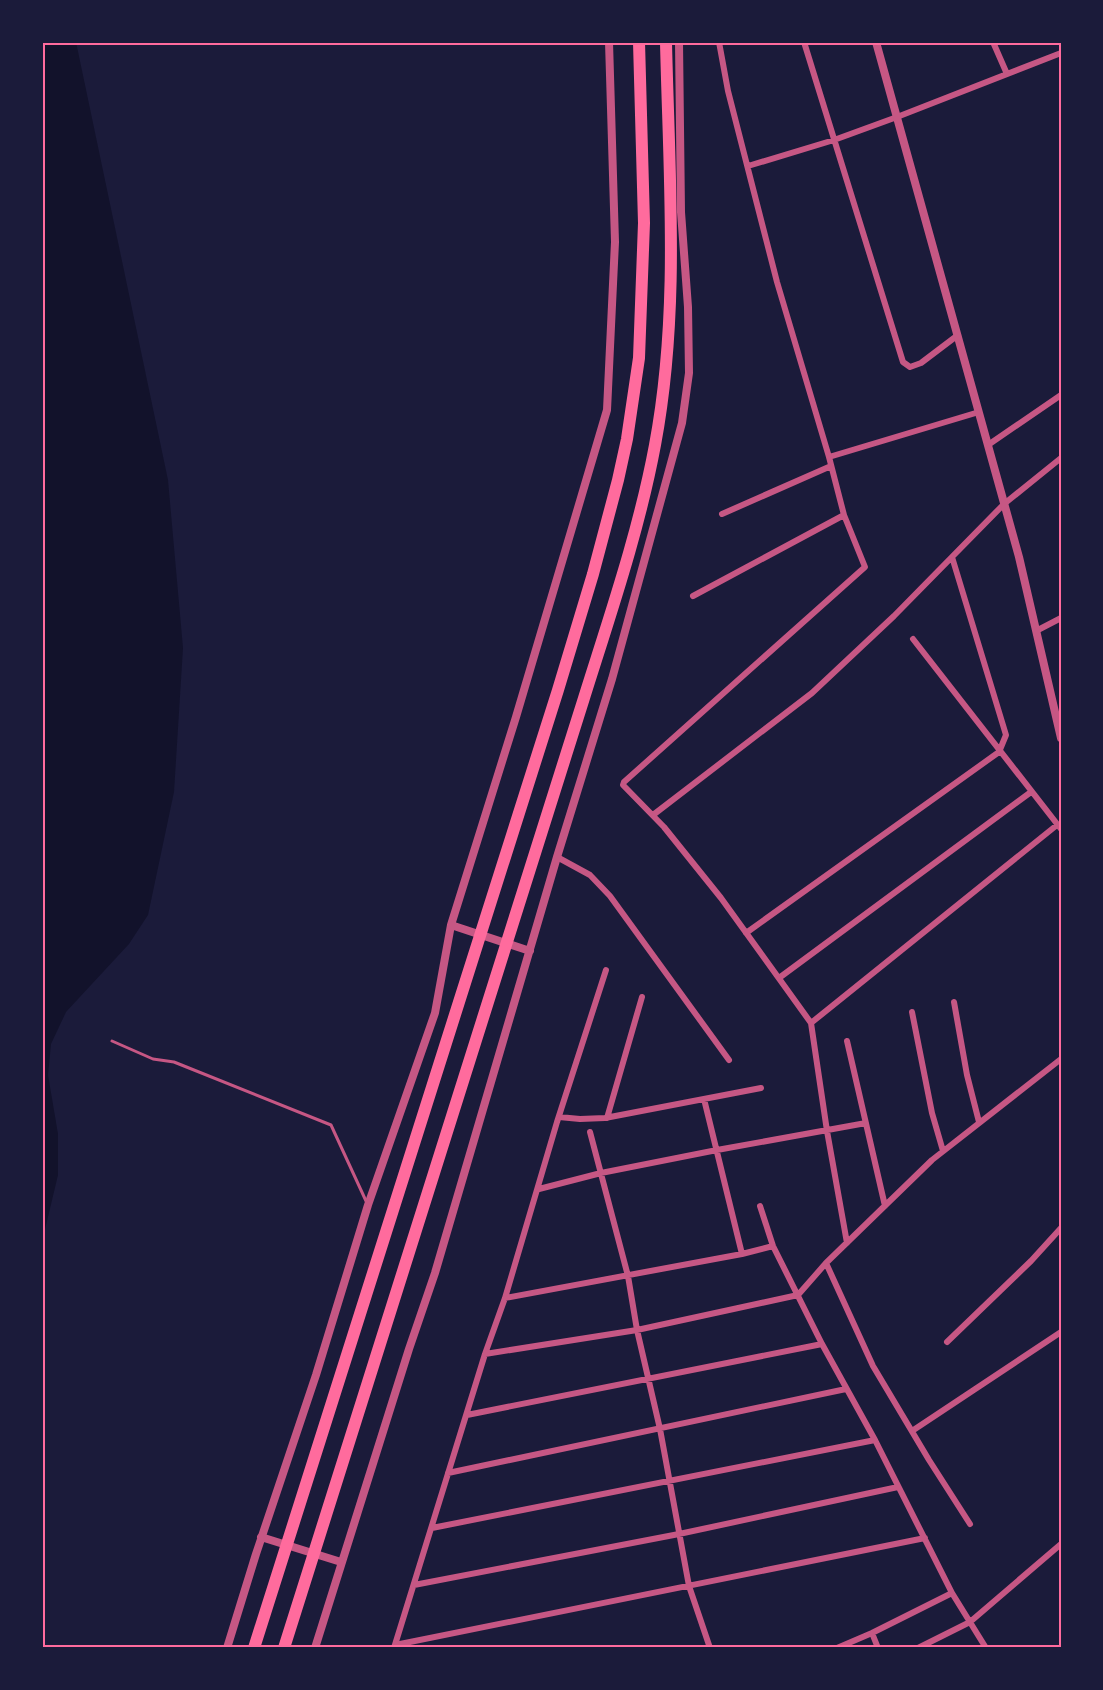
<svg xmlns="http://www.w3.org/2000/svg" width="1103" height="1690" font-family="Inter,sans-serif">
<rect width="100%" height="100%" fill="#1b1b3a"/>
<path fill="#12122b" d="M 42,42 L 76,42 L 168,480 L 183,648 L 174,792 L 148,915 L 129,944 L 66,1012 L 51,1044 L 48,1075 L 58,1134 L 58,1175 L 42,1242 Z"/>
<g fill="none" stroke-linecap="round" stroke-linejoin="round">
<path stroke="#c65784" stroke-width="3" d="M 112,1041 L 153,1059 L 174,1062 L 331,1125 L 366,1201"/>
<path stroke="#c65784" stroke-width="6" d="M 719,42 L 728,91 L 777,282 L 829,457 L 844,515 L 865,567 L 624,782 L 623,785 L 664,827 L 721,898 L 811,1023 L 827,1131 L 847,1243
M 804,42 L 903,362 L 910,367 L 921,363 L 958,335
M 993,42 L 1007,74
M 748,166 L 834,140 L 897,117 L 1061,53
M 988,445 L 1061,395
M 829,457 L 979,412
M 722,514 L 831,466
M 693,596 L 844,515
M 1036,631 L 1061,618
M 913,639 L 1061,829
M 653,815 L 812,693 L 894,616 L 1004,504 L 1061,458
M 557,857 L 590,875 L 610,896 L 729,1060
M 746,933 L 999,752 L 1006,735 L 952,557
M 779,978 L 1031,792
M 954,1002 L 967,1075 L 979,1122
M 912,1012 L 932,1113 L 943,1151
M 811,1023 L 1057,825
M 847,1041 L 885,1206
M 704,1099 L 742,1254
M 559,1117 L 580,1119 L 605,1118 L 761,1088
M 607,1118 L 642,997
M 590,1132 L 628,1276 L 637,1330 L 660,1429 L 689,1586 L 710,1648
M 539,1189 L 601,1173 L 717,1150 L 866,1123
M 760,1206 L 773,1246 L 822,1344 L 875,1440 L 952,1593 L 986,1648
M 826,1263 L 873,1366 L 929,1460 L 970,1524
M 505,1298 L 742,1254 L 773,1246
M 947,1342 L 1031,1261 L 1061,1228
M 485,1354 L 637,1330 L 798,1295 L 826,1263 L 932,1160 L 1061,1059
M 467,1415 L 822,1344
M 912,1431 L 1061,1332
M 448,1473 L 846,1389
M 432,1528 L 875,1440
M 414,1585 L 679,1534 L 898,1487
M 872,1633 L 878,1648
M 395,1645 L 925,1538
M 394,1648 L 485,1354 L 505,1298 L 557,1122 L 606,970
M 837,1648 L 872,1633 L 952,1593
M 918,1648 L 970,1622 L 1061,1544"/>
<path stroke="#c65784" stroke-width="8" d="M 876,42 L 1019,557 L 1061,738
M 451,925 L 530,951
M 261,1537 L 341,1562
M 227,1648 L 256,1554 L 316,1375 L 368,1205 L 435,1013 L 451,925 L 516,717 L 607,410 L 615,242 L 609,42
M 315,1648 L 409,1349 L 435,1273 L 557,857 L 612,679 L 682,423 L 689,373 L 688,307 L 681,212 L 679,42"/>
<path stroke="#ff6b9d" stroke-width="12" d="M 254,1648 L 558,690 L 593,574 L 618,480 L 627,439 L 639,358 L 644,223 L 639,42
M 284,1648 L 584,698 C 610,615 639,531 655,445 C 680,312 669,176 666,42"/>
</g>
<rect width="1103" height="1690" fill="none" stroke="#1b1b3a" stroke-width="87"/>
<rect x="44" y="44" width="1016" height="1602" fill="none" stroke="#ff6b9d" stroke-width="2"/>
</svg>
